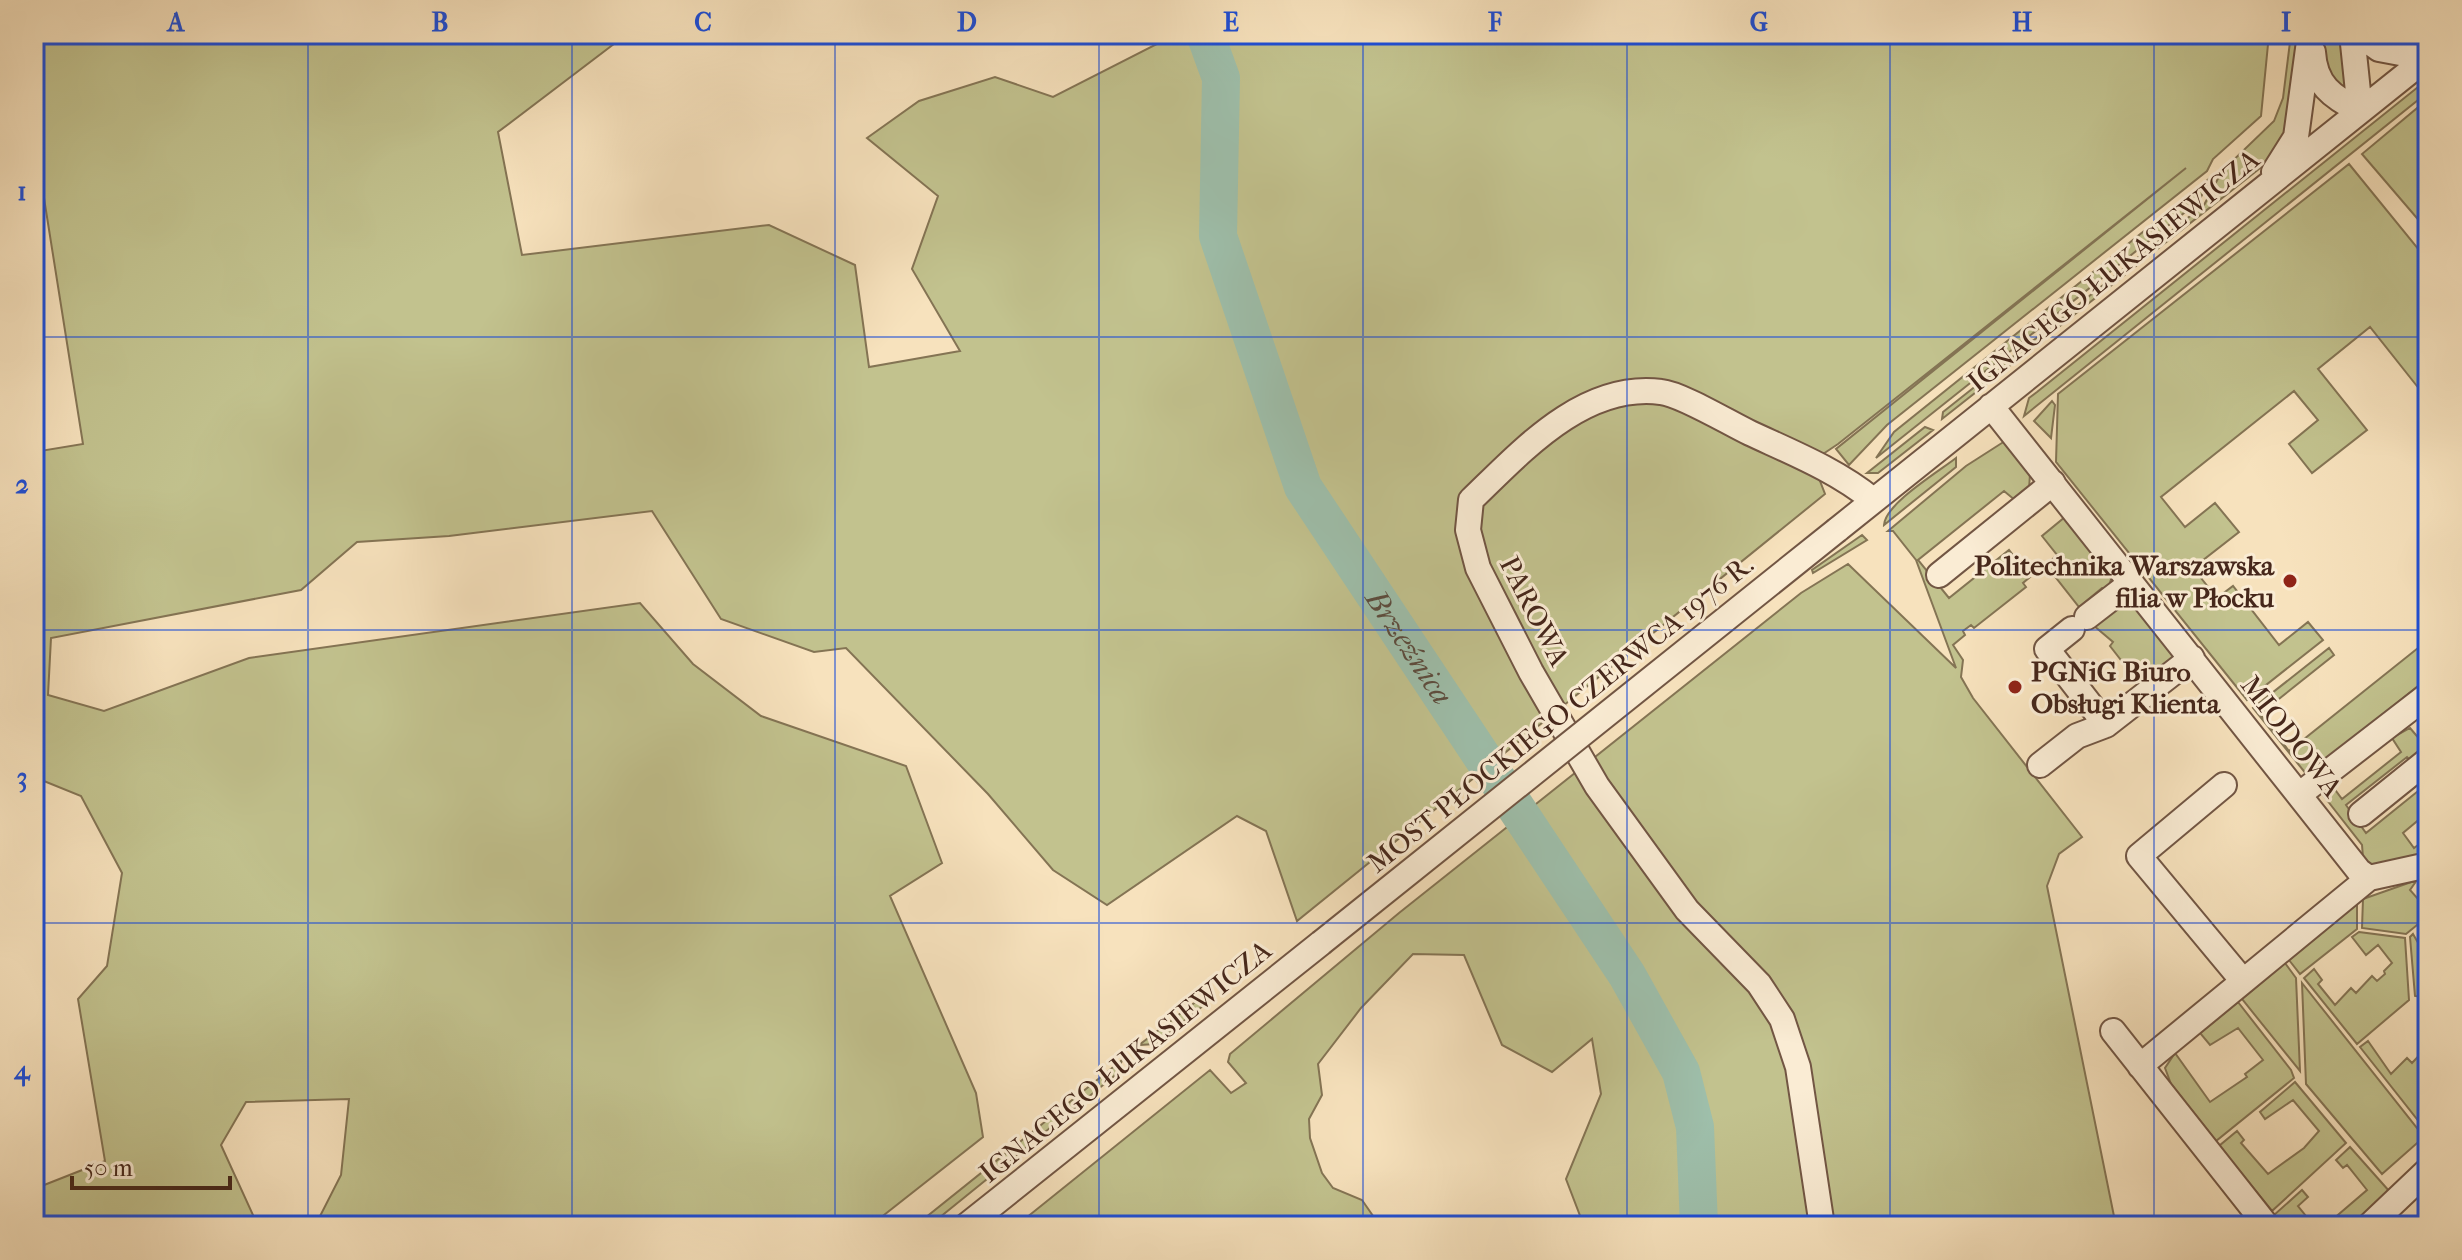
<svg xmlns="http://www.w3.org/2000/svg" width="2462" height="1260" font-family="'IM FELL French Canon',serif">
<rect width="100%" height="100%" fill="#f7e2bd"/>
<filter id="stains"><feTurbulence type="fractalNoise" baseFrequency=".0025" numOctaves="4"/><feColorMatrix values="0 0 0 0 .2 0 0 0 0 .09 0 0 0 0 .02 0 0 0 .5 -.17"/></filter>
<radialGradient id="worn" r=".72"><stop offset=".6" stop-color="#630" stop-opacity="0"/><stop offset="1" stop-color="#630" stop-opacity=".3"/></radialGradient>
<path fill="#c2c28e" stroke="#847454" stroke-width="2" d="M 34,34 L 627,34 L 498,132 L 522,255 L 769,225 L 855,265 L 869,367 L 960,351 L 912,269 L 938,196 L 867,138 L 919,101 L 995,77 L 1053,97 L 1157,44 L 1155,34 L 2269,34 L 2261,116 L 2213,159 L 2207,171 L 1887,425 L 1849,465 L 1836,449 L 2186,168 L 1838,444 L 1817,458 L 1806,445 L 1825,494 L 1297,921 L 1266,831 L 1237,816 L 1107,905 L 1053,870 L 988,794 L 846,648 L 814,652 L 721,619 L 652,511 L 449,536 L 357,542 L 301,590 L 51,638 L 48,695 L 104,711 L 249,658 L 640,603 L 693,664 L 761,716 L 906,766 L 942,863 L 890,896 L 976,1093 L 983,1137 L 870,1226 L 315,1226 L 341,1175 L 349,1099 L 246,1102 L 221,1145 L 258,1226 L 34,1226 L 34,1189 L 105,1161 L 78,999 L 107,966 L 122,873 L 81,796 L 34,777 L 34,452 L 83,444 L 34,135 Z
M 2291,34 L 2303,34 L 2290,122 L 2274,157 L 1942,419 L 1943,412 L 2204,205 L 2222,171 L 2274,121 L 2283,98 Z
M 2324,34 L 2340,34 L 2348,89 L 2343,89 C 2326,73 2321,58 2324,34 Z
M 2428,79 L 2428,92 L 2024,416 L 2029,398 L 2037,392 Z
M 2428,99 L 2428,231 L 2362,154 Z
M 2349,164 L 2428,261 L 2428,400 L 2370,327 L 2318,369 L 2367,430 L 2312,473 L 2289,444 L 2318,420 L 2294,391 L 2161,497 L 2185,527 L 2215,503 L 2239,532 L 2193,568 L 2217,598 L 2233,586 L 2279,645 L 2308,622 L 2323,640 L 2247,700 L 2056,462 L 2058,394 Z
M 2210,178 L 2199,201 L 1876,458 L 1894,432 Z
M 2052,401 L 2055,405 L 2051,438 L 2034,421 Z
M 1925,427 L 1933,430 L 1878,473 L 1867,473 Z
M 2005,441 L 2030,474 L 2029,489 L 2016,501 L 2004,491 L 1918,560 L 1949,598 L 2009,550 L 2030,577 L 2023,583 L 2026,587 L 1974,628 L 1971,625 L 1963,631 L 1965,635 L 1953,645 L 1963,660 L 1961,677 L 1973,698 L 2082,837 L 2059,854 L 2047,886 L 2116,1226 L 1584,1226 L 1566,1179 L 1601,1094 L 1592,1039 L 1552,1072 L 1502,1045 L 1464,955 L 1413,954 L 1361,1008 L 1318,1064 L 1322,1095 L 1309,1119 L 1310,1138 L 1322,1173 L 1333,1188 L 1362,1200 L 1380,1226 L 1016,1226 L 1210,1070 L 1231,1093 L 1246,1083 L 1228,1062 L 1230,1054 L 1399,913 L 1801,593 L 1848,564 L 1956,668 L 1916,560 L 1893,531 L 1888,531 L 1966,466 Z
M 1956,458 L 1956,467 L 1884,525 C 1885,504 1938,472 1956,458 Z
M 2065,517 L 2112,576 L 2108,589 L 2102,588 L 2079,607 L 2046,565 L 2057,555 L 2042,536 Z
M 1862,535 L 1867,540 L 1813,573 L 1812,570 Z
M 2125,601 L 2130,601 L 2174,652 L 2175,658 L 2142,687 L 2110,646 L 2113,642 L 2093,625 Z
M 2428,640 L 2428,678 L 2307,775 L 2253,708 L 2329,648 L 2334,655 L 2260,714 L 2289,751 Z
M 2410,728 L 2428,749 L 2412,762 L 2407,757 L 2346,805 L 2366,833 L 2428,783 L 2428,812 L 2403,833 L 2414,848 L 2422,842 L 2428,855 L 2370,866 L 2363,857 L 2362,845 L 2323,795 L 2333,787 L 2342,799 L 2401,752 L 2392,738 Z
M 2417,880 L 2410,890 L 2417,898 L 2425,892 L 2428,916 L 2406,934 L 2362,928 L 2363,899 Z
M 2357,904 L 2357,929 L 2300,974 L 2289,960 Z
M 2359,932 L 2405,938 L 2409,1000 L 2357,1044 L 2304,978 L 2314,969 L 2322,980 L 2318,984 L 2335,1005 L 2351,988 L 2356,993 L 2372,976 L 2377,981 L 2385,974 L 2384,971 L 2392,963 L 2378,945 L 2366,955 L 2352,937 Z
M 2413,934 L 2428,960 L 2428,998 L 2415,996 L 2410,937 Z
M 2285,963 L 2296,978 L 2300,1071 L 2242,999 Z
M 2302,983 L 2424,1137 L 2382,1174 L 2306,1084 Z
M 1206,994 L 1213,998 L 1155,1044 L 1139,1045 Z
M 2238,1002 L 2291,1070 L 2294,1078 L 2216,1141 L 2171,1084 L 2165,1068 L 2175,1053 L 2210,1102 L 2247,1077 L 2245,1074 L 2263,1060 L 2238,1028 L 2210,1045 L 2200,1033 Z
M 2368,1041 L 2391,1074 L 2407,1058 L 2412,1063 L 2428,1046 L 2428,1133 L 2360,1047 Z
M 1122,1060 L 1118,1073 L 929,1226 L 915,1226 Z
M 2295,1082 L 2346,1143 L 2272,1211 L 2219,1146 L 2237,1131 L 2244,1140 L 2241,1143 L 2268,1174 L 2304,1148 L 2319,1131 L 2293,1100 L 2265,1119 L 2260,1112 Z
M 2350,1147 L 2390,1192 L 2352,1226 L 2325,1226 L 2367,1190 L 2347,1165 L 2343,1168 L 2336,1160 Z
M 2302,1190 L 2308,1197 L 2298,1206 L 2314,1226 L 2283,1226 L 2274,1215 Z"/>
<g fill="none" stroke-linecap="round" stroke-linejoin="round">
<path stroke="#9ebfab" stroke-width="38" id="s1" d="M 1205,34 L 1221,78 L 1218,236 L 1303,487 L 1627,975 L 1681,1072 L 1695,1127 L 1699,1226"/>
<defs>
<path id="minor" d="M 2352,34 L 2360,111
M 2358,34 L 2379,49 L 2427,58
M 2313,52 C 2315,85 2332,97 2360,111
M 2274,172 L 2296,137 L 2310,34
M 1991,406 L 2359,871 L 2369,878 L 2428,865
M 1837,530 L 2428,57
M 1939,575 L 2053,483
M 2087,617 L 2131,583
M 2072,629 L 2047,649 L 2106,725 L 2192,658
M 2040,765 L 2077,736 L 2106,725
M 2224,785 L 2139,856 L 2243,981
M 2300,794 L 2428,695
M 2361,814 L 2428,760
M 2113,1031 L 2267,1226
M 2140,1066 L 2369,878
M 966,1226 L 1321,943
M 1822,1226 L 1798,1067 L 1782,1019 L 1759,984 L 1687,910 L 1597,786 L 1531,672 L 1478,568 L 1468,530 L 1471,500 C 1521,452 1583,382 1661,392 C 1681,394 1729,423 1750,433 C 1793,453 1836,470 1873,500
M 2369,1226 L 2428,1170"/>
</defs>
<use href="#minor" stroke="#725644" stroke-width="28"/>
<use href="#minor" stroke="#faecd4" stroke-width="24"/>
<defs>
<path id="minor-bridge" d="M 1321,943 L 1837,530"/>
</defs>
<use href="#minor-bridge" stroke="#725644" stroke-width="28" stroke-linecap="butt"/>
<use href="#minor-bridge" stroke="#faecd4" stroke-width="24"/>
</g>
<path fill="none" stroke="#1d4ed8" stroke-width="2" stroke-opacity="0.55" d="M 308,34 L 308,1226M 572,34 L 572,1226M 835,34 L 835,1226M 1099,34 L 1099,1226M 1363,34 L 1363,1226M 1627,34 L 1627,1226M 1890,34 L 1890,1226M 2154,34 L 2154,1226M 34,337 L 2428,337M 34,630 L 2428,630M 34,923 L 2428,923"/>
<g fill="#8f2418" stroke="#faecd4" stroke-width="3">
<circle cx="2290" cy="581" r="8"/>
<circle cx="2015" cy="687" r="8"/>
</g>
<g text-anchor="middle" stroke-width="6" stroke-linejoin="round" paint-order="stroke">
<g font-size="28" fill="#46271b" stroke="#faecd4">
<text transform="translate(2113 270) rotate(-39)" y="10">IGNACEGO ŁUKASIEWICZA</text>
<text transform="translate(1535 611) rotate(63)" y="10">PAROWA</text>
<text transform="translate(1560 713) rotate(-39)" y="10">MOST PŁOCKIEGO CZERWCA 1976 R.</text>
<text transform="translate(2292 736) rotate(52)" y="10">MIODOWA</text>
<text transform="translate(1125 1061) rotate(-39)" y="10">IGNACEGO ŁUKASIEWICZA</text>
</g>
<g font-size="28" font-weight="bold" fill="#46271b" stroke="#faecd4" text-anchor="end">
<text x="2274" y="575">Politechnika Warszawska<tspan x="2274" dy="32">filia w Płocku</tspan></text>
<text x="2031" y="681" text-anchor="start">PGNiG Biuro<tspan x="2031" dy="32">Obsługi Klienta</tspan></text>
</g>
<g font-size="30" font-style="italic" fill="#5c4d3f" stroke="#faecd4">
<text dy="10" stroke="none"><textPath href="#s1" startOffset="662">Brzeźnica</textPath></text>
</g>
</g>
<rect width="2462" height="1260" fill="none" stroke="#f7e2bd" stroke-width="88"/>
<path d="M72 1176v12h158v-12" fill="none" stroke="#46271b" stroke-width="4"/>
<text x="84" y="1176" font-size="24" fill="#46271b" stroke="#faecd4" stroke-width="6" paint-order="stroke">50 m</text>
<rect x="44" y="44" width="2374" height="1172" fill="none" stroke="#1d4ed8" stroke-width="3"/>
<g font-size="26" text-anchor="middle" font-weight="bold" fill="#1d4ed8">
<text x="176" y="31">A</text>
<text x="440" y="31">B</text>
<text x="703" y="31">C</text>
<text x="967" y="31">D</text>
<text x="1231" y="31">E</text>
<text x="1495" y="31">F</text>
<text x="1759" y="31">G</text>
<text x="2022" y="31">H</text>
<text x="2286" y="31">I</text>
<text x="22" y="200">1</text>
<text x="22" y="493">2</text>
<text x="22" y="786">3</text>
<text x="22" y="1079">4</text>
</g>
<rect width="100%" height="100%" filter="url(#stains)"/>
<rect width="100%" height="100%" fill="url(#worn)"/>
</svg>
